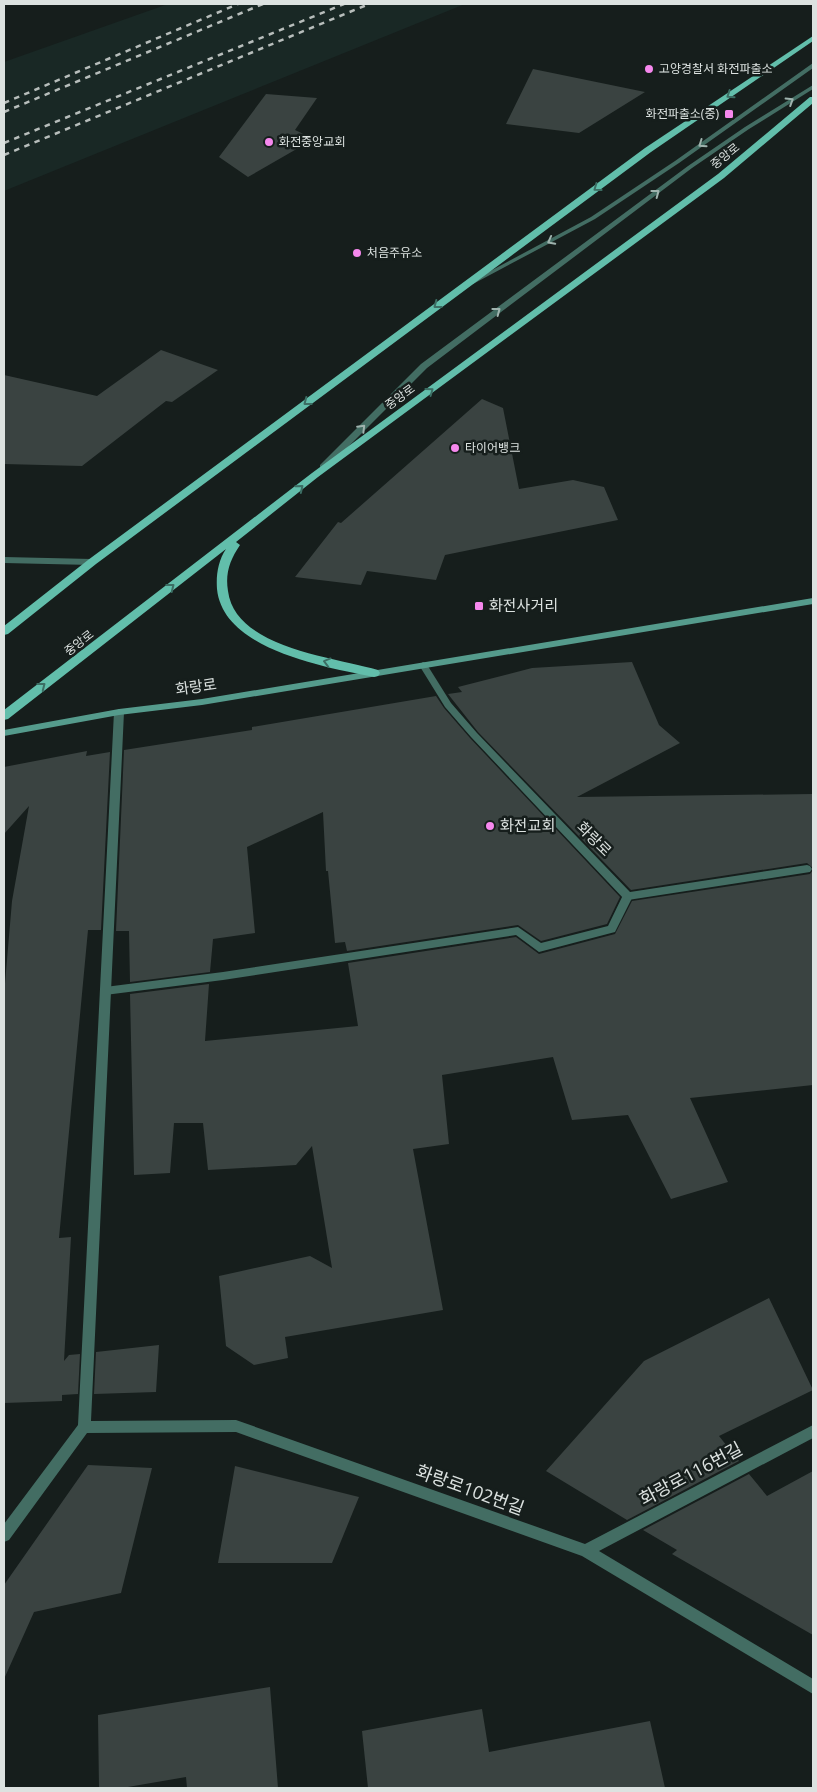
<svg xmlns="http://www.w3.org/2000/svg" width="817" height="1792" font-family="'Open Sans','Noto Sans KR',sans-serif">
<rect width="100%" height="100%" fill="#161e1c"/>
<path fill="#192825" d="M 168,4 L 465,4 L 4,191 L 4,62 Z"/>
<path fill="#3a4341" d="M 533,69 L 645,92 L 579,133 L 506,124 Z
M 266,94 L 317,98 L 295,130 L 314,139 L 248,177 L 219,157 Z
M 161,350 L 218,370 L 172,402 L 166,401 L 82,466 L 4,464 L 4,375 L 97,396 Z
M 482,399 L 503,408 L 519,489 L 573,480 L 604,487 L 618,520 L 445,555 L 436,580 L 367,571 L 361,585 L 295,577 L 338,522 L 341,523 Z
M 632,662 L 659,725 L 680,743 L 577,797 L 813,794 L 813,868 L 807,863 L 631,890 L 478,732 L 448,694 L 462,692 L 458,687 L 532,668 Z
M 436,696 L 444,708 L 470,738 L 620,897 L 607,924 L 541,941 L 518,925 L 347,951 L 345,942 L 335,943 L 328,871 L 326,871 L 323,812 L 247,847 L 255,933 L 213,939 L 210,972 L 130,982 L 129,931 L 116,931 L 124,750 L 252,730 L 252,727 Z
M 87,751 L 86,756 L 110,752 L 101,930 L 88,930 L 59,1238 L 71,1237 L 64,1361 L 69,1355 L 80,1354 L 78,1394 L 62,1395 L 62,1401 L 4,1403 L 4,995 L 12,901 L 29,806 L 4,834 L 4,767 Z
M 813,870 L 813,1085 L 690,1098 L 728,1182 L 671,1199 L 628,1115 L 572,1120 L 553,1057 L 442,1075 L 449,1144 L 413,1149 L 443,1310 L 285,1337 L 288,1358 L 254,1365 L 226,1346 L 219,1276 L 310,1256 L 332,1268 L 312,1146 L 296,1165 L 208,1170 L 203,1123 L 174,1123 L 170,1173 L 134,1175 L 130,994 L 209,984 L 205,1041 L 358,1026 L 348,963 L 516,937 L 539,954 L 615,934 L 632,901 L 810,874 Z
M 769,1298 L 813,1390 L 719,1436 L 739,1461 L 627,1520 L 546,1471 L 644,1361 Z
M 159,1345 L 156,1392 L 94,1394 L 96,1352 Z
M 88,1465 L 152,1468 L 121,1593 L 34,1612 L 4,1679 L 4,1585 Z
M 235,1466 L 359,1497 L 332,1563 L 218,1563 Z
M 813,1471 L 813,1635 L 672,1554 L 677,1550 L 643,1530 L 749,1474 L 767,1496 Z
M 270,1687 L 278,1788 L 187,1788 L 186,1777 L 122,1788 L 99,1788 L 98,1715 Z
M 482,1709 L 489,1752 L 650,1721 L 665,1788 L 368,1788 L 362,1731 Z"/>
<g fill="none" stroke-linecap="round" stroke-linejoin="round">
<path fill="#436d63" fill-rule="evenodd" d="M 813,63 L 813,68 L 679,163 L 595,219 L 473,284 L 468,283 L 591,217 L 675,161 Z
M 813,85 L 813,89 L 749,129 L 692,168 L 427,368 L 326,469 L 320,469 L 320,465 L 421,364 L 688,166 L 745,127 Z
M 628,892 L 632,893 L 633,896 L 615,932 L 539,952 L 516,935 L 223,980 L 105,995 L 101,994 L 100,991 L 101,988 L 105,987 L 223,972 L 518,927 L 541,943 L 608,926 L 624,893 Z"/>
<path fill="#436d63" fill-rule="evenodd" d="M 4,557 L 92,559 L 96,562 L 92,565 L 4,563 Z
M 423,662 L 426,663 L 451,703 L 477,733 L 630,892 L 807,865 L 810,866 L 812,869 L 810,872 L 628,900 L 624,899 L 471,737 L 445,707 L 419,665 Z
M 119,709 L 124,712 L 91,1421 L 236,1420 L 585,1544 L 813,1425 L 813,1438 L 599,1551 L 813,1679 L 813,1694 L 582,1556 L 236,1432 L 87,1433 L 9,1540 L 4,1542 L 4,1524 L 78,1425 L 114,712 Z"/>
<path fill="#559b8c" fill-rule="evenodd" d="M 813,598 L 813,604 L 202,705 L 119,715 L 4,736 L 4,730 L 119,709 L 202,699 Z"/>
<path fill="#62beab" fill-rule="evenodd" d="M 813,36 L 813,41 L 651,152 L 96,564 L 8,634 L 4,635 L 4,626 L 88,560 L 645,148 Z
M 810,97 L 813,97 L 813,103 L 724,178 L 318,477 L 236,542 L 240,545 C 230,560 225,573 228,591 C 235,648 334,657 378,670 L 380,673 L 378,676 L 374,677 C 326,667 223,650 217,589 C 216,575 218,561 226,549 L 8,719 L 4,720 L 4,710 L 312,473 L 718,174 Z"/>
<path stroke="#b7bdbb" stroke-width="2.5" stroke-dasharray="5.5 5.5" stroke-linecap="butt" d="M 4,103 L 238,4
M 4,112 L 263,4
M 4,143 L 344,4
M 4,155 L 369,4"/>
</g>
<defs><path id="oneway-chevron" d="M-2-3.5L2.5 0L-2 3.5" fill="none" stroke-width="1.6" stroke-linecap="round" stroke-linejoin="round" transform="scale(1.25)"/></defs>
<g stroke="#3c6e64">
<use href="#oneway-chevron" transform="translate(730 95) rotate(146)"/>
<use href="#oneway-chevron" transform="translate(597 188) rotate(144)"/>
<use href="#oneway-chevron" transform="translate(437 305) rotate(143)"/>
<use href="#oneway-chevron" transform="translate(430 391) rotate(-36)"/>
<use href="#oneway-chevron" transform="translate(307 402) rotate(143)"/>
<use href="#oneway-chevron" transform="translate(300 488) rotate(-39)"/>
<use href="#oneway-chevron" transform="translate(171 587) rotate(-38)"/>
<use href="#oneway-chevron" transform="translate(327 662) rotate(-165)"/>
<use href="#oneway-chevron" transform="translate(42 686) rotate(-38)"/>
</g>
<g stroke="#9fb3ae">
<use href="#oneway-chevron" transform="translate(790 101) rotate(-32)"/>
<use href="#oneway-chevron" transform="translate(702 144) rotate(145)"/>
<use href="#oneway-chevron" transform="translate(656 193) rotate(-37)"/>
<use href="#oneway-chevron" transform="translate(551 241) rotate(152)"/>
<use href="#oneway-chevron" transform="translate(497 311) rotate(-37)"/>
<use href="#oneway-chevron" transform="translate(362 428) rotate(-45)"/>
</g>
<g fill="#f688ed" stroke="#161e1c" stroke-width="2">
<circle cx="649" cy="69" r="5"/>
<rect x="724" y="109" width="10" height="10" rx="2.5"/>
<circle cx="269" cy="142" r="5"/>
<circle cx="357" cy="253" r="5"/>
<circle cx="455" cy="448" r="5"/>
<rect x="474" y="601" width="10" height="10" rx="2.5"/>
<circle cx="490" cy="826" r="5"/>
</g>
<g text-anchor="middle" stroke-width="5" stroke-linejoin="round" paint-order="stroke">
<g font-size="12" fill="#dce2e0" stroke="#161e1c" text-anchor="start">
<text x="659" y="73">고양경찰서 화전파출소</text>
<text x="719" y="118" text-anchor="end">화전파출소(중)</text>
<text x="279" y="146">화전중앙교회</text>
<text x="367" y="257">처음주유소</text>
<text x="465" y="452">타이어뱅크</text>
</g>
<g font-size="12" fill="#dce2e0" stroke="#161e1c">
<text transform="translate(725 156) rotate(-39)" y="4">중앙로</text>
<text transform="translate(400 397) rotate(-36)" y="4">중앙로</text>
<text transform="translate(79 643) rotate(-38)" y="4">중앙로</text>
</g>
<g font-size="15" fill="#dce2e0" stroke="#161e1c" text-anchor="start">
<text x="489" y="611">화전사거리</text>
<text x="500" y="831">화전교회</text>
</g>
<g font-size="15" fill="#dce2e0" stroke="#161e1c">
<text transform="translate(196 687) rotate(-8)" y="5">화랑로</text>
<text transform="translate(594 839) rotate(45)" y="5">화랑로</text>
</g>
<g font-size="18" fill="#dce2e0" stroke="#161e1c">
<text transform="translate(691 1474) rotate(-28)" y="6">화랑로116번길</text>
<text transform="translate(470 1490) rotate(20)" y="6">화랑로102번길</text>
</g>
</g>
<rect width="817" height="1792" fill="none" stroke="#dce2e0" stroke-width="10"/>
</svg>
